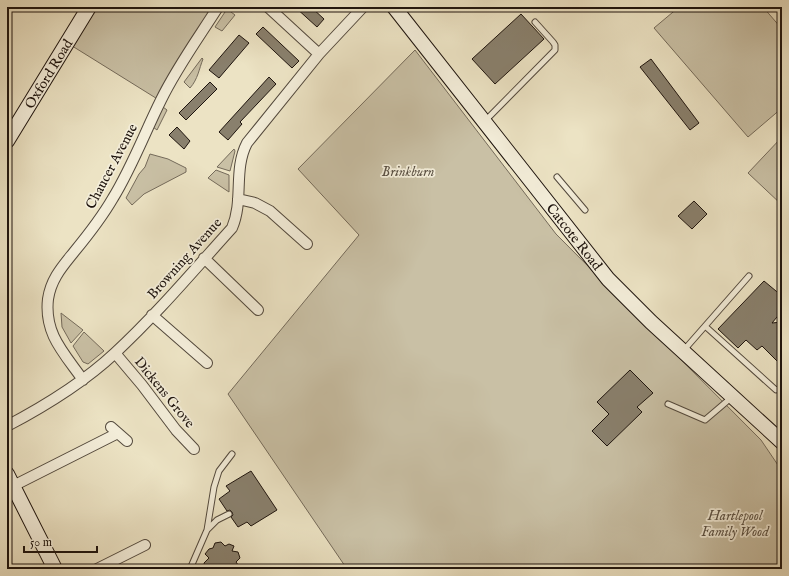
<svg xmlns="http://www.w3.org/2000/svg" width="789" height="576" font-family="'IM FELL English',serif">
<rect width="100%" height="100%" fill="#ece3c4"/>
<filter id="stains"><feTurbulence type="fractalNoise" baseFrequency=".005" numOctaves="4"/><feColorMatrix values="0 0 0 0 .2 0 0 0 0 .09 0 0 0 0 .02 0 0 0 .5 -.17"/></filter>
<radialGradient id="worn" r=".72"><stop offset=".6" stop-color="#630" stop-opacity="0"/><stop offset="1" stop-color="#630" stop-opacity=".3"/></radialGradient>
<path fill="#c9c0a5" stroke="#746a5a" d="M 91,7 L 216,7 L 159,100 L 69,44 Z
M 679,7 L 763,7 L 782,29 L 782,108 L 748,137 L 654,28 Z
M 227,9 L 235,15 L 222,31 L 215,27 Z
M 415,50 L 556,234 L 761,440 L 782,471 L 782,569 L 347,569 L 228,394 L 359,235 L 298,169 Z
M 202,58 L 203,59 C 199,69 198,79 190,88 L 184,82 Z
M 163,107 L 167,110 L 157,130 L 153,127 Z
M 782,137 L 782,205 L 748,173 Z
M 234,149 L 235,151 L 230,171 L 217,167 Z
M 150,154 L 168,159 L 186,168 L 186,172 L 144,194 L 132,205 L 126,198 L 139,174 L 145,167 Z
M 216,170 L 229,175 L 229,192 L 208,178 Z
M 61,313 L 83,330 L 71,343 L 62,327 Z
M 84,332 L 104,351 L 88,364 L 83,362 L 73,346 Z"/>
<path fill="#89806d" stroke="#1e140e" d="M 295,7 L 311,7 L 324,19 L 317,27 Z
M 521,14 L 544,39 L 495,84 L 472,59 Z
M 263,27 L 299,61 L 292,68 L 256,34 Z
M 239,35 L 249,43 L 219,78 L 209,70 Z
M 651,59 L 699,123 L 690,130 L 640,67 Z
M 269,77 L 276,84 L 240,122 L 242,124 L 228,140 L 219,132 Z
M 210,82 L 217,89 L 186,120 L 179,113 Z
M 177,127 L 190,141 L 184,149 L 169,135 Z
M 694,201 L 707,214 L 692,229 L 678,216 Z
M 764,281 L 782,296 L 782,311 L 772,323 L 782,322 L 782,366 L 762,346 L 757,350 L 746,340 L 738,348 L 718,329 Z
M 630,370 L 653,393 L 637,407 L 642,412 L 607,446 L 592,431 L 609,414 L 597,402 Z
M 251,471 L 277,510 L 251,526 L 247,522 L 238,527 L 231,517 L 233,515 L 232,512 L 230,510 L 227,511 L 219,499 L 230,491 L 226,486 Z
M 221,542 L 225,546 L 229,544 L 234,546 L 232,551 L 238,552 L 240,558 L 236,562 L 241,569 L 211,569 L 211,568 L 205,568 L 204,563 L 209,558 L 205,554 L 209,549 L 213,548 L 215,543 Z"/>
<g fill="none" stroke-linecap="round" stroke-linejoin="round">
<defs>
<path id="lane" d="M 485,121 L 555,50 L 555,45 L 553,42 L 535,22
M 557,177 L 585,210
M 705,326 L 776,390 L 782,388
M 684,350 L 749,276
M 668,404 L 705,420 L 732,397
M 208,529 L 217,520 L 229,514
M 190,569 L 207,530 L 214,487 L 219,471 L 232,454"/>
<path id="street" d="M 268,7 L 319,54
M 238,199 L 255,203 L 270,211 L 307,244
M 204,258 L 258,310
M 152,315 L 207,363
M 115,353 L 142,385 L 176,430 L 194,449
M 83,380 C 64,353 44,334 48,299 C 51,279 62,267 74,252 C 88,235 102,217 113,198 C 132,167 145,132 161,100 C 177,67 199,37 218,7
M 7,426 C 45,406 83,383 115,353 C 157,314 194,270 232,228 C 244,200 233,170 247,143 L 319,54 L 363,7
M 111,427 L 127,441
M 13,486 L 118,433
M 97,569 L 145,545"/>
<g id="secondary">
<path id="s1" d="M 394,7 L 608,279 L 651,322 L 782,442"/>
<path id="s2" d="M 7,141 L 89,7"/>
<path d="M 7,474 L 55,569"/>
</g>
</defs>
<use href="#lane" stroke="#52483c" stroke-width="7"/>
<use href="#street" stroke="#52483c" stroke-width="12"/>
<use href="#secondary" stroke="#1e140e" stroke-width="16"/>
<use href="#lane" stroke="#f3edd9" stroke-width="5"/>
<use href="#street" stroke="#f3edd9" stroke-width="10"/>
<use href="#secondary" stroke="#f3edd9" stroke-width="14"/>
</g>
<g text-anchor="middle" stroke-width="3.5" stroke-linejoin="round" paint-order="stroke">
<g font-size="14" fill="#1e140e" stroke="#f3edd9">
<text dy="5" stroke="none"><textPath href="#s2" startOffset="79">Oxford Road</textPath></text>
<text transform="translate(111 166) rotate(-62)" y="5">Chaucer Avenue</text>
<text dy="5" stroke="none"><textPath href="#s1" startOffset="292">Catcote Road</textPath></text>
<text transform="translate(184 258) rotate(-48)" y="5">Browning Avenue</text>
<text transform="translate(165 392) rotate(51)" y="5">Dickens Grove</text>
</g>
<g font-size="14" font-style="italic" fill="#5a5043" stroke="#f3edd9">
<text x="408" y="176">Brinkburn</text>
<text x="735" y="520">Hartlepool<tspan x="735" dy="16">Family Wood</tspan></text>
</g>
</g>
<rect width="789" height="576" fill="none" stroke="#ece3c4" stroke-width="24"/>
<rect x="8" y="8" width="773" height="560" fill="none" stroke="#1e140e" stroke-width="2"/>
<rect x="12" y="12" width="765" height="552" fill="none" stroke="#1e140e"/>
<path d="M24 546v6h73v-6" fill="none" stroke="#1e140e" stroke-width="2"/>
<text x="30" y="546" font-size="12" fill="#1e140e" stroke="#f3edd9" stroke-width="3" paint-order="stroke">50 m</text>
<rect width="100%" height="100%" filter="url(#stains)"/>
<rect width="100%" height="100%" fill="url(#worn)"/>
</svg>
